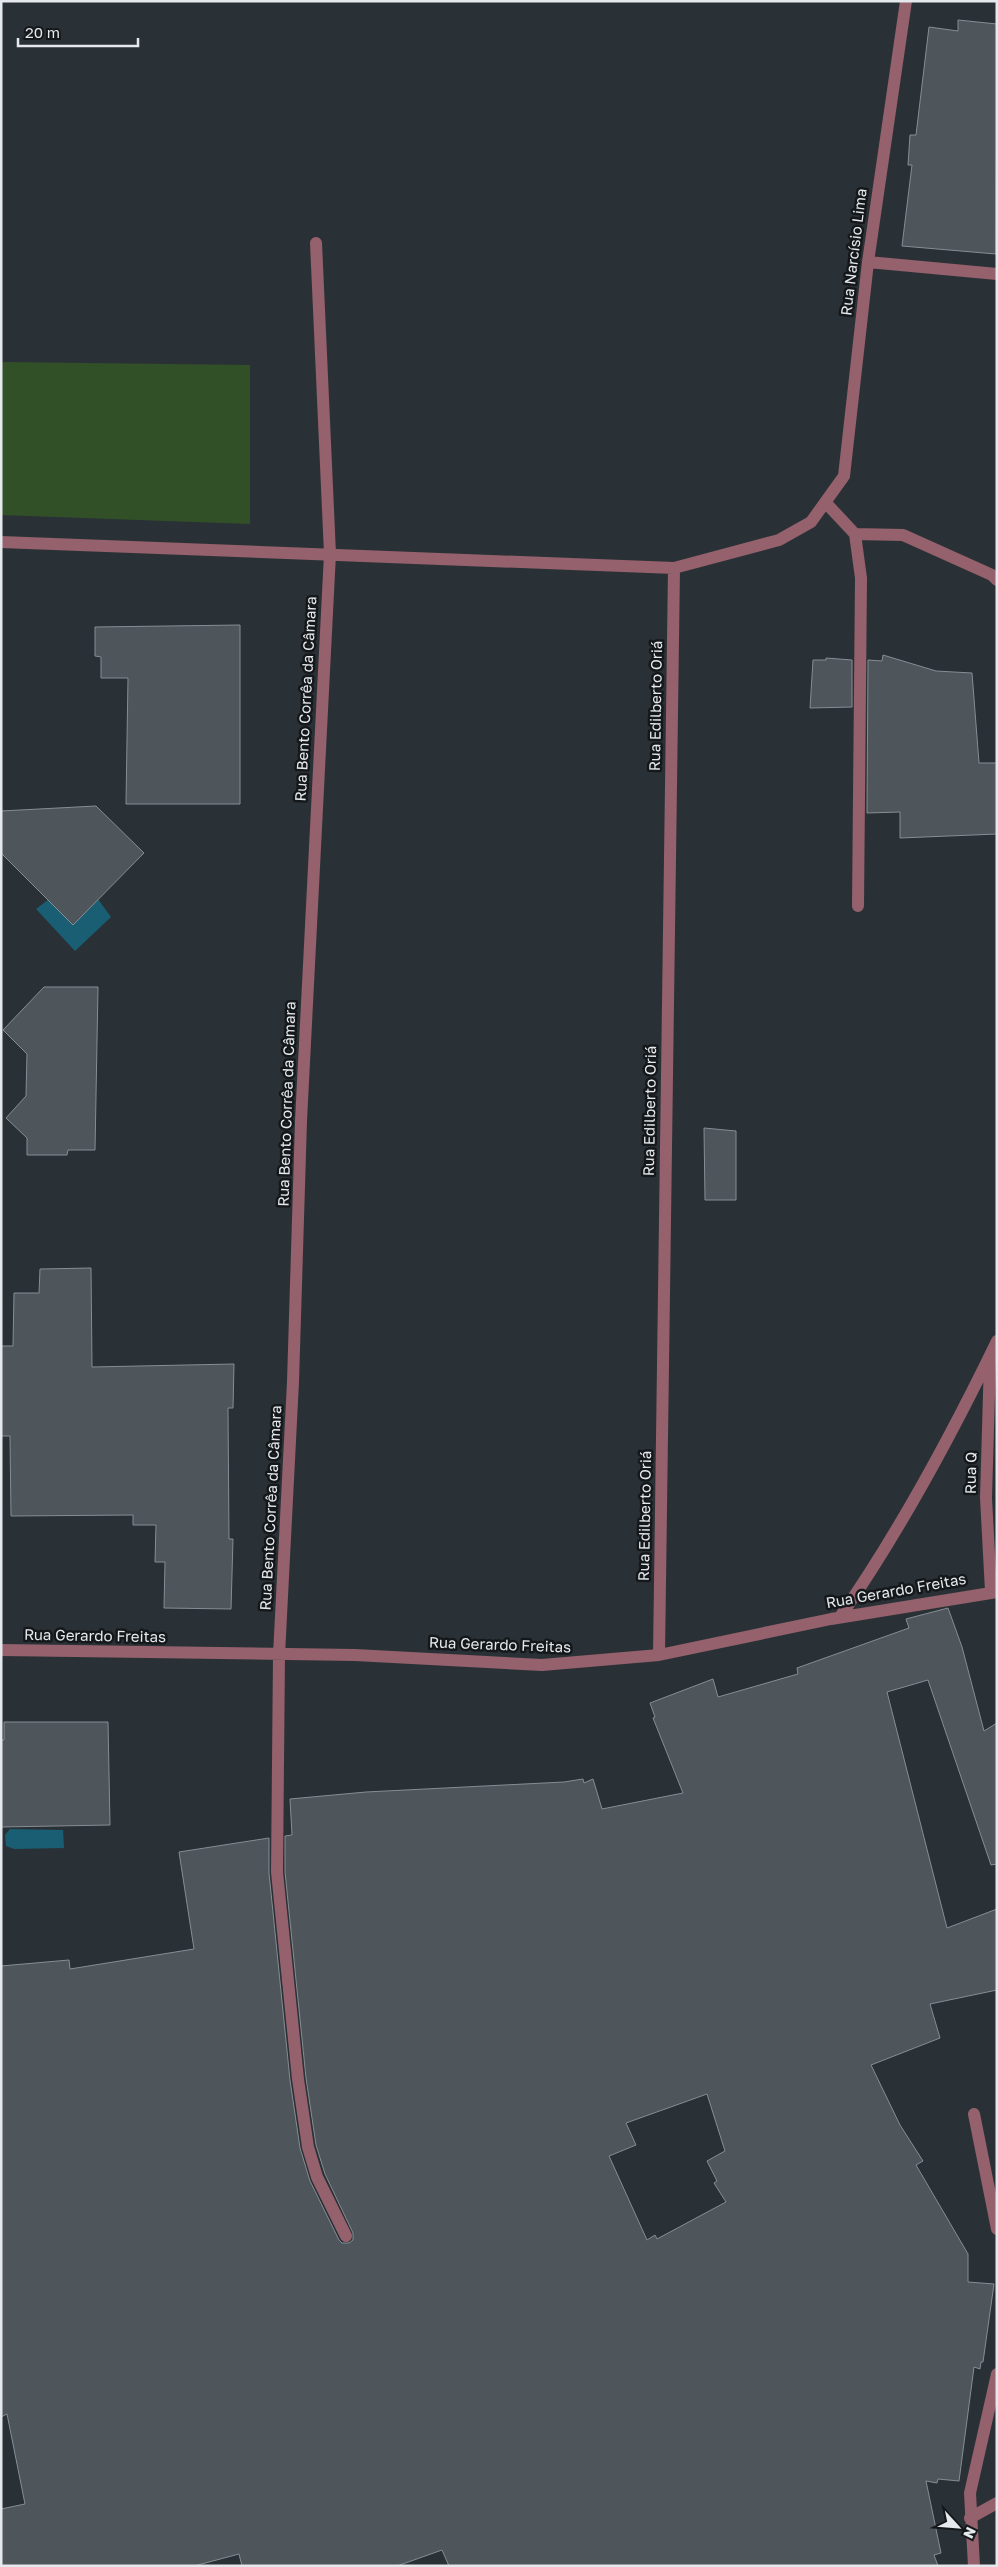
<svg xmlns="http://www.w3.org/2000/svg" width="998" height="2567" font-family="'Golos Text',sans-serif">
<rect width="100%" height="100%" fill="#2a3136"/>
<path fill="#325027" d="M 1,362 L 250,365 L 250,524 L 1,515 Z"/>
<path fill="#195e73" d="M 57,893 L 95,895 L 111,917 L 75,951 L 36,909 Z
M 10,1829 L 63,1830 L 64,1848 L 14,1849 L 6,1846 L 5,1835 Z"/>
<path fill="#4e555b" stroke="#868d94" fill-rule="evenodd" d="M 958,20 L 997,24 L 996,254 L 902,246 L 912,165 L 908,165 L 910,135 L 916,135 L 929,27 L 958,31 Z
M 240,625 L 240,804 L 126,804 L 128,678 L 101,678 L 101,657 L 95,656 L 95,627 Z
M 883,655 L 936,671 L 972,673 L 979,763 L 997,763 L 997,834 L 900,838 L 900,812 L 867,813 L 868,660 L 882,661 Z
M 826,658 L 852,660 L 852,707 L 810,708 L 813,660 L 826,660 Z
M 96,806 L 144,853 L 73,925 L 1,853 L 1,811 Z
M 44,987 L 98,987 L 95,1150 L 68,1150 L 67,1155 L 27,1155 L 27,1138 L 6,1118 L 26,1096 L 27,1054 L 3,1030 Z
M 704,1128 L 736,1131 L 736,1200 L 705,1200 Z
M 91,1268 L 92,1367 L 234,1364 L 233,1408 L 228,1408 L 229,1539 L 233,1539 L 231,1609 L 164,1608 L 165,1562 L 155,1562 L 156,1525 L 133,1525 L 133,1515 L 11,1516 L 10,1436 L 1,1436 L 1,1346 L 13,1346 L 14,1293 L 39,1293 L 40,1269 Z
M 948,1608 L 962,1647 L 984,1731 L 997,1723 L 997,1864 L 991,1865 L 928,1680 L 887,1692 L 947,1928 L 997,1909 L 997,1990 L 930,2004 L 940,2038 L 871,2065 L 900,2125 L 923,2161 L 916,2165 L 968,2254 L 968,2282 L 994,2284 L 983,2362 L 981,2362 L 980,2369 L 974,2367 L 959,2481 L 938,2479 L 937,2483 L 926,2481 L 941,2553 L 934,2555 L 938,2566 L 449,2566 L 442,2550 L 397,2566 L 242,2566 L 239,2554 L 194,2566 L 1,2566 L 1,2509 L 25,2504 L 7,2414 L 1,2417 L 1,1966 L 69,1960 L 70,1969 L 194,1949 L 179,1852 L 269,1838 L 269,1873 L 290,2080 L 300,2148 L 310,2181 L 339,2240 L 342,2243 L 349,2243 L 353,2240 L 353,2233 L 325,2174 L 316,2145 L 306,2078 L 285,1872 L 285,1836 L 292,1835 L 290,1799 L 366,1792 L 564,1782 L 583,1779 L 584,1783 L 593,1779 L 602,1809 L 683,1793 L 653,1718 L 655,1717 L 650,1703 L 713,1679 L 718,1697 L 798,1674 L 797,1668 L 909,1628 L 906,1619 ZM 707,2094 L 725,2151 L 707,2161 L 717,2181 L 714,2183 L 726,2202 L 657,2239 L 655,2235 L 647,2240 L 609,2156 L 636,2145 L 626,2123 Z
M 4,1722 L 108,1722 L 110,1825 L 1,1827 L 1,1740 L 4,1740 Z"/>
<g fill="none" stroke-linecap="round" stroke-linejoin="round">
<path stroke="#94616c" stroke-width="12" d="M 316,243 L 330,554 L 301,1121 L 293,1382 L 279,1655 L 277,1872 L 298,2079 L 308,2147 L 317,2177 L 346,2236
M 868,262 L 997,274
M 826,503 L 855,534 L 861,578 L 858,906
M 855,534 L 903,535 L 992,575 L 997,580
M 1,542 L 674,568 L 779,540 L 811,522 L 844,476 L 868,262 L 906,1
M 990,1359 L 986,1498 L 991,1591
M 840,1617 C 900,1531 951,1436 997,1341
M 1,1650 L 355,1655 L 542,1665 L 659,1655 L 831,1619 L 997,1592
M 659,1655 L 674,568
M 974,2114 L 997,2229
M 970,2518 L 997,2503
M 974,2566 L 970,2493 L 997,2374"/>
</g>
<g text-anchor="middle" stroke-width="5" stroke-linejoin="round" paint-order="stroke">
<g font-size="15" fill="#e5e9ed" stroke="#15181a">
<text transform="translate(854 252) rotate(-83)" y="5">Rua Narcísio Lima</text>
<text transform="translate(306 699) rotate(-87)" y="5">Rua Bento Corrêa da Câmara</text>
<text transform="translate(656 706) rotate(-89)" y="5">Rua Edilberto Oriá</text>
<text transform="translate(287 1104) rotate(-88)" y="5">Rua Bento Corrêa da Câmara</text>
<text transform="translate(650 1111) rotate(-89)" y="5">Rua Edilberto Oriá</text>
<text transform="translate(971 1473) rotate(-89)" y="5">Rua Q</text>
<text transform="translate(271 1508) rotate(-87)" y="5">Rua Bento Corrêa da Câmara</text>
<text transform="translate(645 1516) rotate(-89)" y="5">Rua Edilberto Oriá</text>
<text transform="translate(896 1591) rotate(-10)" y="5">Rua Gerardo Freitas</text>
<text transform="translate(95 1636) rotate(1)" y="5">Rua Gerardo Freitas</text>
<text transform="translate(500 1645) rotate(2)" y="5">Rua Gerardo Freitas</text>
</g>
</g>
<rect width="998" height="2567" fill="none" stroke="#e5e9ed" stroke-width="5"/>
<g transform="translate(958 2527) rotate(116)" stroke="#15181a" stroke-width="4" paint-order="stroke">
<path d="M0-4L9 19L0 12L-9 19Z" fill="#e5e9ed"/>
<text y="-8" font-size="14" font-weight="bold" text-anchor="middle" fill="#e5e9ed">N</text>
</g>
<path d="M18 38v8h120v-8" fill="none" stroke="#e5e9ed" stroke-width="2.5"/>
<text x="25" y="38" font-size="15" fill="#e5e9ed" stroke="#15181a" stroke-width="4" paint-order="stroke">20 m</text>
</svg>
